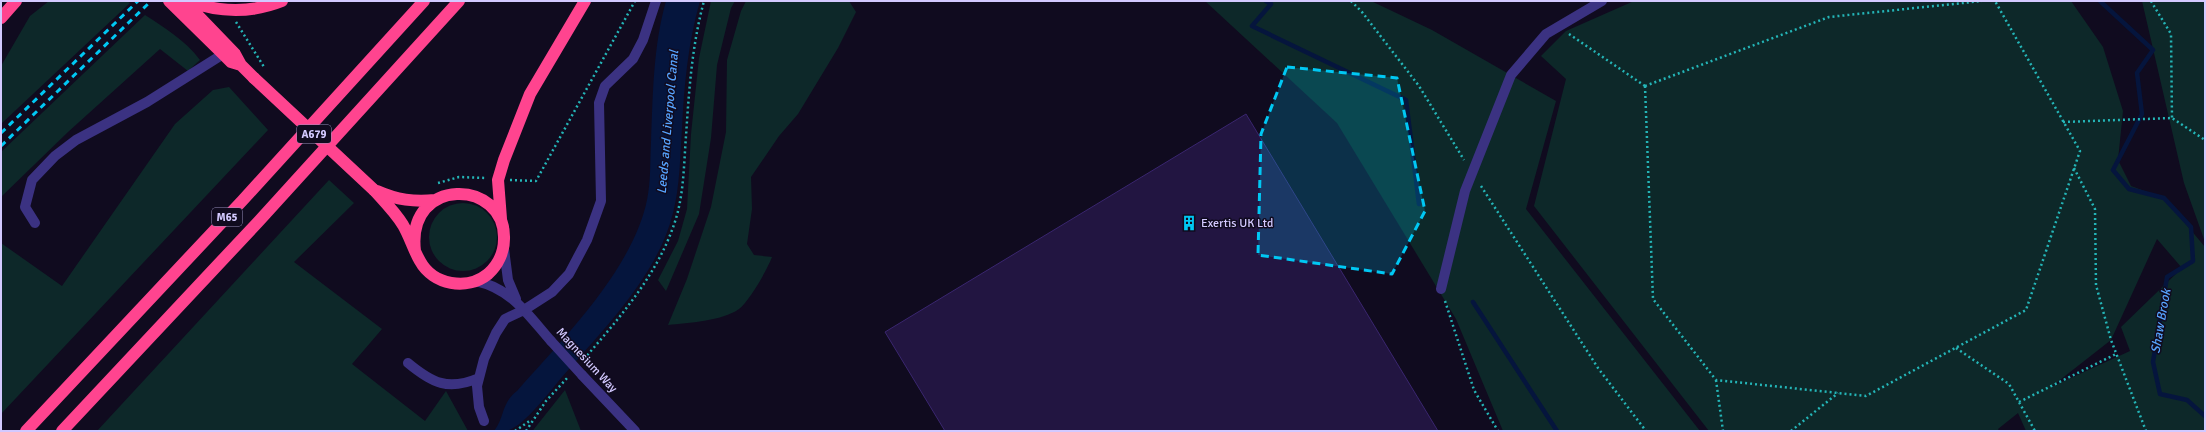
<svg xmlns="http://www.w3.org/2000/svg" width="2206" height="432" font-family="Signika,sans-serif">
<rect width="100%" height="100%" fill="#100b1f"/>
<path fill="#0d2829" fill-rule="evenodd" d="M 49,1 L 127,1 L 130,3 L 1,124 L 1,66 L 30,16 Z
M 711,1 L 735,1 L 731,8 L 717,65 L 711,138 L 699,214 L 666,291 L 658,280 L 678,241 L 687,209 L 691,134 L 699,58 Z
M 746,1 L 849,1 L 856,12 L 838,48 L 798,114 L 779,136 L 751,177 L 752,209 L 747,244 L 754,255 L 772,257 C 767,270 750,300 739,309 C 722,321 688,323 668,325 L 687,279 L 711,207 L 726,132 L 727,60 L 741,11 Z
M 1205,1 L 1371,1 L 1432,30 L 1556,101 L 1526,209 L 1700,431 L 1503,431 L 1456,319 L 1337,123 Z
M 1634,1 L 2071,1 L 2103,47 L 2123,111 L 2118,160 L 2131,186 L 2164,198 L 2205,247 L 2205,431 L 2026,431 L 2018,413 L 1998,429 L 1999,431 L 1709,431 L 1534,206 L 1566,79 L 1541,56 L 1566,31 ZM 2157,239 L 2182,268 L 2121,327 L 2130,351 L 2051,387 L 2111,340 Z
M 2142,1 L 2205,1 L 2205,242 L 2184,183 Z
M 145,15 C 165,28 185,40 200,60 L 188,71 L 160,49 L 68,132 L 1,197 L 1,152 Z
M 229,87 L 268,130 L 1,414 L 1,243 L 62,286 L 175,124 L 213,90 Z
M 329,180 L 354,203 L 294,262 L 382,329 L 352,364 L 425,421 L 446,391 L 468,431 L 97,431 Z
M429 237a34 34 0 1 1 68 0a34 34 0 1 1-68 0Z
M 565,390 L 581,431 L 533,431 L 534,429 Z"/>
<path fill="#05153d" d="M 666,1 L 700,1 C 688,43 684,86 682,129 C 680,157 680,186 673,213 C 658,275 603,330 562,377 C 550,391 524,427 506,431 C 502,432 497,431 494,431 C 505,417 501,403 517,391 C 562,340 633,269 647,200 C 651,181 650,161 651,142 C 653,95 653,47 666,1 Z"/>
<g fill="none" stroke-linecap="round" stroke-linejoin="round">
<path stroke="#05153d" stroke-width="4.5" d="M 1266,1 L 1271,4 L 1252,26 L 1406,100 L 1419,204
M 2100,1 L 2153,50 L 2137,73 L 2142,114 L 2113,170 L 2129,189 L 2164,198 L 2191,227 L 2193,261 L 2167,277 L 2153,362 L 2160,394 L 2187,400 L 2205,416
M 1473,302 L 1557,431"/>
</g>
<path fill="#221541" stroke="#3a266f" d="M 1246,114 L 1438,431 L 945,431 L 885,332 Z"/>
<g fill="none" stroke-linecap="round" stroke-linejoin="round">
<path stroke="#24b5b7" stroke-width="2.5" stroke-dasharray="2 3" stroke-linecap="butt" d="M 1351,1 L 1362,12 L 1419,86 L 1464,160
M 2151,1 L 2171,34 L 2172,118
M 236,22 L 264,67
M 1569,34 L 1645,86
M 1645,86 L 1653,299 L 1716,380 L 1866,396 L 2026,310 L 2080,151 L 1995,1
M 1645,86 L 1829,17 L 1982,1
M 2063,122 L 2172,118 L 2205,140
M 2074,168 L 2095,209 L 2096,285 L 2111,340 L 2146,431
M 510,180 L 536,181 L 635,1
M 438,183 L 459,177 L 486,178
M 1481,186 L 1598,368 L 1646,431
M 1445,301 L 1474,390 L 1498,431
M 1956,348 L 2009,384 L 2035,431
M 584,359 C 621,316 661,271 677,215 C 684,189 684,162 686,136 C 689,90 692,45 704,1
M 1716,380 L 1723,431
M 2019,402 L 2116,354
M 515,431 L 531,420
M 526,431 L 546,401 L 569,376
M 1791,431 L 1838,393"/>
<path stroke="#3b3282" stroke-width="10" d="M 35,223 L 25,207 L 32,180 L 55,156 L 76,140 L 147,102 L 228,51
M 504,249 L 508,280 L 516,299
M 476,281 C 512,289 528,315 551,341
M 1441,289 L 1465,191 L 1511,75 L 1546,34 L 1602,1
M 408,363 C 432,383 448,391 479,378
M 582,375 L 635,431
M 484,421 L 479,407 L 477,386 L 484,359 L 496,333 L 505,319 L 524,310 L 552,292 L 569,274 L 587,240 L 601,201 L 599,103 L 605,86 L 633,59 L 643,40 L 656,1"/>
<path stroke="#ff448f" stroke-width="12" d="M 169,1 L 224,55 L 231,62 L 241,65
M 184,1 L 235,54 L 241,65 L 254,78
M 189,1 C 219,13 252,13 282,1
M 1,18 L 16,1
M 374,190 C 384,201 395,212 403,225 C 410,237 413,249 420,261 C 433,285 467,291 488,274 C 498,265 504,252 504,239 C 506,179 406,175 415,251
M 377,191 C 397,200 414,202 435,200
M 501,219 L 498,180 L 504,160 L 530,94 L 585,1
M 26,431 L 242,201 L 424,1
M 62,431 L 259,221 L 459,1"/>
<path stroke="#00c8f4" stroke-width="3" stroke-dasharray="6 5" stroke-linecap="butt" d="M 1,133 L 138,1
M 1,146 L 151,1"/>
<path stroke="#3b3282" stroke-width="10" d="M 551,341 L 582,375"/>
<path stroke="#ff448f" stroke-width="12" d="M 254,78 L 374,190"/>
</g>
<path fill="#00c8f4" fill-opacity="0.2" stroke="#00c8f4" stroke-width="3" stroke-dasharray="8 5" stroke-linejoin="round" d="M 1287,67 L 1397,78 L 1425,211 L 1392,274 L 1258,255 L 1261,134 Z"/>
<defs>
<symbol id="building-bare" viewBox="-9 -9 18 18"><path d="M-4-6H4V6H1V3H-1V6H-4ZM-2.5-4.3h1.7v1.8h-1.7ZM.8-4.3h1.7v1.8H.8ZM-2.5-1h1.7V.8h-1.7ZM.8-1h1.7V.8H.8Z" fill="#00c8f4" stroke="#100b1f" stroke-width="2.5" paint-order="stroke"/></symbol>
</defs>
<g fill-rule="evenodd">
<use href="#building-bare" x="1178" y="212" width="22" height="22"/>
</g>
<g text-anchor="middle" stroke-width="3" stroke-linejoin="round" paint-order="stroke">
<g fill="#100b1f" stroke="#9890bc" stroke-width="1">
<rect x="297" y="125" width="34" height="18" rx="3"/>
<rect x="212" y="208" width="30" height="18" rx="3"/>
</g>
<g font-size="11" font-weight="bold" fill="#d3c9ff">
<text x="314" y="138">A679</text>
<text x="227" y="221">M65</text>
</g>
<g font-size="12" fill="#d3c9ff" stroke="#100b1f" text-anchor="start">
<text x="1201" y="227">Exertis UK Ltd</text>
</g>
<g font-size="12" fill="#d3c9ff" stroke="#100b1f">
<text transform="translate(587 360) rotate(47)" y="4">Magnesium Way</text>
</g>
<g font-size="13" font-style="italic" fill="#57a4ff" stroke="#100b1f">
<text transform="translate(667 122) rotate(-85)" y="5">Leeds and Liverpool Canal</text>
<text transform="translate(2160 321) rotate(-80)" y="5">Shaw Brook</text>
</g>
</g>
<rect width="2206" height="432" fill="none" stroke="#d3c9ff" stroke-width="4"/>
</svg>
